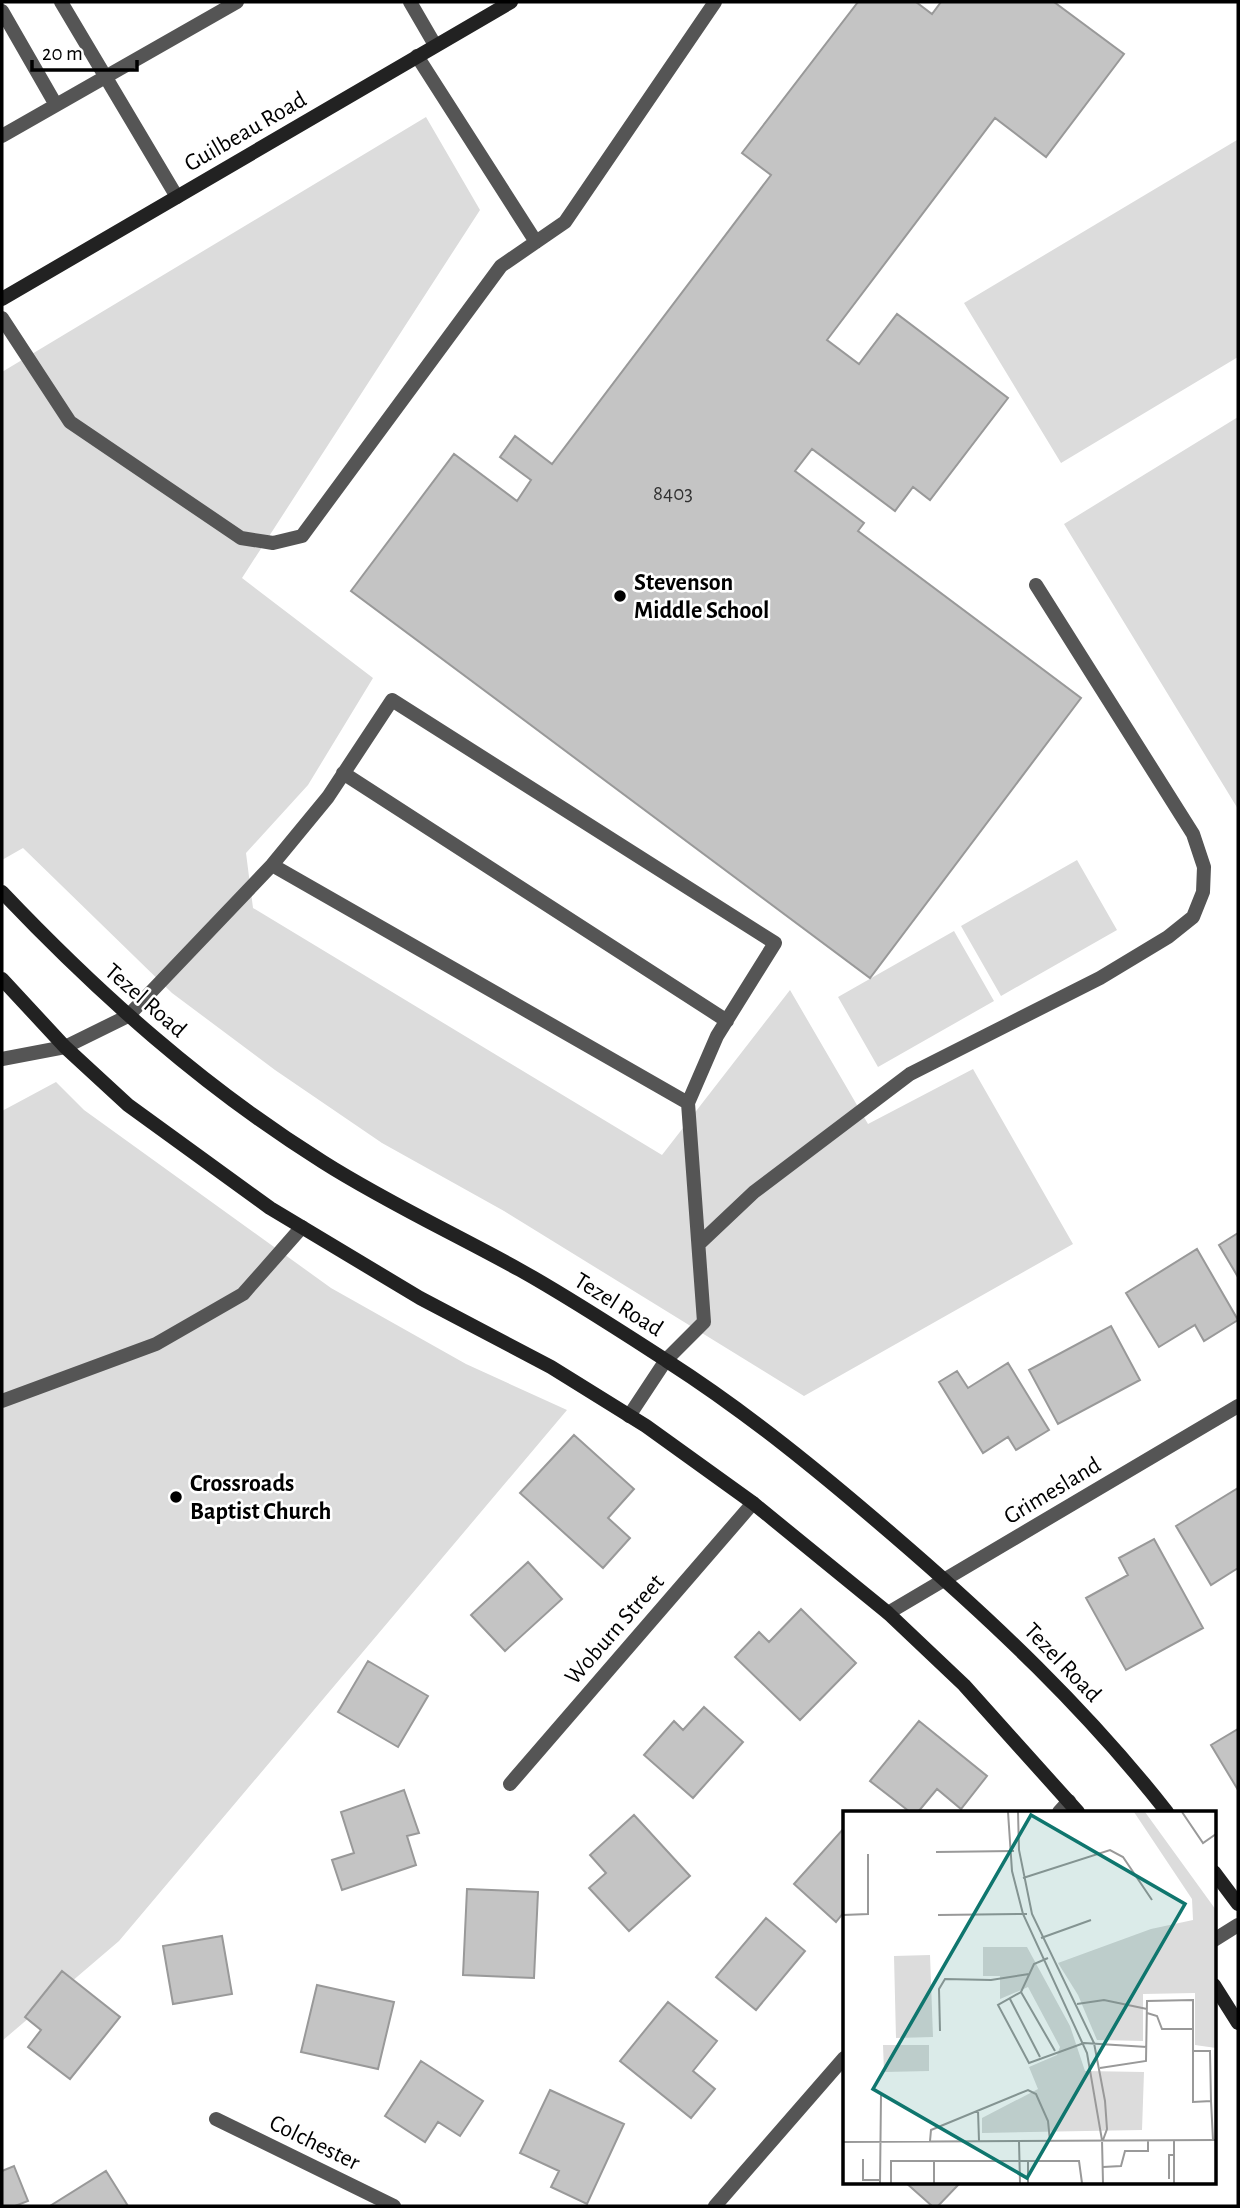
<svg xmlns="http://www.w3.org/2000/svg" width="1240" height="2208" font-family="'Alegreya Sans',sans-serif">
<rect width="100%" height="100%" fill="#fff"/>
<path fill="#dcdcdc" d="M 426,117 L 480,210 L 242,578 L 373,678 L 308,785 L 246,853 L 253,908 L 662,1155 L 790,990 L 868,1124 L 973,1069 L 1073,1244 L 804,1396 L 504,1211 L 382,1143 L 275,1070 L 172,993 L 23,848 L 2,860 L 2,372 Z
M 1237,140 L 1238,357 L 1061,463 L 964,303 Z
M 1238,417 L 1238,809 L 1064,524 Z
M 1077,860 L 1117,930 L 1001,996 L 961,926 Z
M 954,931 L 994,1001 L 878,1067 L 838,997 Z
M 56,1082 L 84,1110 L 331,1288 L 466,1364 L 567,1410 L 119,1941 L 2,2041 L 2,1111 Z"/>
<path fill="#c4c4c4" stroke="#999" stroke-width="2" d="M 858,2 L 916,2 L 932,14 L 941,2 L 1054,2 L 1124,54 L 1046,157 L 995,118 L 827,340 L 859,364 L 897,314 L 1008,398 L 930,500 L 913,487 L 895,511 L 812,449 L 795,471 L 864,523 L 858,531 L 1081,698 L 870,978 L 351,591 L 454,454 L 517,501 L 531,480 L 500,457 L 515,436 L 552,464 L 771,175 L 742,153 Z
M 1238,1233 L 1238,1277 L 1219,1245 Z
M 1197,1249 L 1238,1320 L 1204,1341 L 1195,1325 L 1159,1347 L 1126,1293 Z
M 1111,1326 L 1140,1380 L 1058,1424 L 1029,1370 Z
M 1008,1363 L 1049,1430 L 1016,1450 L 1008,1437 L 983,1453 L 939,1382 L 957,1371 L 968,1388 Z
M 574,1435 L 634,1489 L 608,1518 L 630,1538 L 603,1568 L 520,1493 Z
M 1238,1488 L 1238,1568 L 1211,1585 L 1176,1526 Z
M 1154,1539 L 1203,1628 L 1126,1670 L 1086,1598 L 1128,1575 L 1119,1558 Z
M 528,1562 L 562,1599 L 505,1651 L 471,1615 Z
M 801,1609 L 856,1663 L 800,1720 L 735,1657 L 759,1632 L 769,1642 Z
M 368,1661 L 428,1696 L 398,1747 L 338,1712 Z
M 704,1707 L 743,1742 L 693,1798 L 644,1755 L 674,1721 L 683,1730 Z
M 919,1721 L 987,1776 L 961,1809 L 937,1789 L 918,1812 L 910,1812 L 870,1781 Z
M 1238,1729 L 1238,1790 L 1211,1745 Z
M 404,1790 L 419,1833 L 407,1836 L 416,1865 L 342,1890 L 332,1860 L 354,1853 L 341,1812 Z
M 634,1815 L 690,1876 L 629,1931 L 589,1888 L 606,1873 L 590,1855 Z
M 844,1828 L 844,1912 L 836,1922 L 794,1884 Z
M 467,1889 L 538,1892 L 534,1978 L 463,1975 Z
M 766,1918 L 805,1951 L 756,2010 L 716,1977 Z
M 222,1936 L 232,1994 L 173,2004 L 163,1946 Z
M 62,1971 L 120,2017 L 70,2079 L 28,2047 L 41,2030 L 25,2017 Z
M 317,1985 L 394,2002 L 378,2069 L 301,2052 Z
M 668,2002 L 717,2041 L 693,2071 L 715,2089 L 691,2118 L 620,2061 Z
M 421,2061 L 483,2101 L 460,2136 L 438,2122 L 425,2142 L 385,2116 Z
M 550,2090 L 624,2124 L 587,2204 L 551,2187 L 559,2171 L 520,2153 Z
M 14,2166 L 28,2201 L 15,2206 L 2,2206 L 2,2171 Z
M 106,2171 L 128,2206 L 50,2206 Z
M 905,2182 L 961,2182 L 938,2206 L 932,2206 Z"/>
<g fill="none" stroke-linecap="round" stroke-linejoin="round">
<path stroke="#555" stroke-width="14" d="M 61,2 L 177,197
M 410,2 L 435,45
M 2,11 L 56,105
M 417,56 L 536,242
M 2,136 L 237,2
M 2,318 L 70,422 L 241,538 L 273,543 L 302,536 L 501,266 L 565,222 L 715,2
M 343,773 L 727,1021
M 272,865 L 688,1103
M 2,1059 L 65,1047 L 128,1016 L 272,865 L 328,797 L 392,700 L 775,943 L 717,1036 L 688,1103 L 704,1322 L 666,1360 L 629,1416
M 700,1243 L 754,1192 L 910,1074 L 1100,978 L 1168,937 L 1193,917 L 1203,892 L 1204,867 L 1193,834 L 1036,585
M 2,1401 L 156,1344 L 243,1294 L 302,1227"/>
<path stroke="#555" stroke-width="14" d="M 888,1613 L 1238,1406
M 510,1784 L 753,1503
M 1059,1812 L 1069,1801
M 1214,1940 L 1238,1925
M 216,2119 L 394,2206
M 715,2206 L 844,2058"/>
<path stroke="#222" stroke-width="14" d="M 2,299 L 511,2
M 2,892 C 99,994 203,1087 323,1162 C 386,1202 455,1234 520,1270 C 570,1298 619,1330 667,1361 C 748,1413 821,1473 893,1535 C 992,1620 1087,1710 1167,1812
M 2,979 L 65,1047 L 128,1105 L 270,1208 L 420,1298 L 551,1367 L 646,1426 L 753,1503 L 888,1613 L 964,1685 L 1078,1812
M 1214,1872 L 1238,1904
M 1214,1985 L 1238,2023"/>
</g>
<g fill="#000" stroke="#fff" stroke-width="2.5">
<circle cx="620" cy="596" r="7"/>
<circle cx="176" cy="1497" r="7"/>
</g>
<g text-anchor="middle" stroke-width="5" stroke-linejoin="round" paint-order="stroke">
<g font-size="21" fill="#313131">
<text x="673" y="500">8403</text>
</g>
<g font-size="24" fill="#000" stroke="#fff">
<text transform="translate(245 131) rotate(-30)" y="8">Guilbeau Road</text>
<text transform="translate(146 1000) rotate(41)" y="8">Tezel Road</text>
<text transform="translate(619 1304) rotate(32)" y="8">Tezel Road</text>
<text transform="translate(1052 1490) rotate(-31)" y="8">Grimesland</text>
<text transform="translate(614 1629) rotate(-49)" y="8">Woburn Street</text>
<text transform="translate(1063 1662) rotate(46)" y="8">Tezel Road</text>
<text transform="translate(315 2142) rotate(26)" y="8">Colchester</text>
</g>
<g font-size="24" font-weight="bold" fill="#000" stroke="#fff" text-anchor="start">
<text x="634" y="590">Stevenson<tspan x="634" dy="28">Middle School</tspan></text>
<text x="190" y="1491">Crossroads<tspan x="190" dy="28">Baptist Church</tspan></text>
</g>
</g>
<g transform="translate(843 1811)">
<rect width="373" height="373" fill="#fff"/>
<path d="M 291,1 L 302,1 L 373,99 L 373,237 L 352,234 L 352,182 L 300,183 L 300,230 L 254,229 L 235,184 L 215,152 L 308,118 L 350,109 L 349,88 ZM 140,136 L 184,136 L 227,215 L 242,260 L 301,261 L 299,319 L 139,322 L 139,307 L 195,278 L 186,256 L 214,244 L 217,236 L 185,176 L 157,188 L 157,165 L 140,165 ZM 87,144 L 90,226 L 53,227 L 51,145 ZM 40,234 L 86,234 L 86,260 L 41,261 Z" fill="#dcdcdc"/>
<path fill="none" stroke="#999" stroke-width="2" d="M 165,1 L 169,60 L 180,103 L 244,242 L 259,329 L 260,372M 175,1 L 176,39 L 189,103 L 251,232 L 262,290 L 264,318 L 260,329M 339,1 L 360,32 L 373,23M 93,41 L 171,40M 180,67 L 267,39 L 280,46 L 309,89M 0,104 L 25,103 L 25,43M 95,104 L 184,103M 198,127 L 248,109M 205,147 L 191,153 L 178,181 L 155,194 L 186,252 L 241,232 L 304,236M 178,181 L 212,240M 167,188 L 197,246M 234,193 L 261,189 L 304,198M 304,202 L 314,205 L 319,218 L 350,218M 97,220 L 96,178 L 102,168 L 148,169 L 186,163M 257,257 L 303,250 L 304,190 L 350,189 L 350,291 L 368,290 L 367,240 L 350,240M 368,290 L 370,329M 135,299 L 136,330M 331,329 L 331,372M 87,330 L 88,319 L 185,279 L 193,283 L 205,310 L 207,330M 176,330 L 177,372M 0,331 L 373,329M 20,348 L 20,369 L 37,369M 185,350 L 185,372M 260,356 L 278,355 L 282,340 L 305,340 L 305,329M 326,368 L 326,344 L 331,344M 37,372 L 38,284M 48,372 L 48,350 L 91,350M 91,372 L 91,350 L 236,350 L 239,372"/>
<path fill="#0f766e" fill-opacity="0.15" stroke="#0f766e" stroke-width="3.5" d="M 188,4 L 342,93 L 184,367 L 30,278 Z"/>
<rect width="373" height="373" fill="none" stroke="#000" stroke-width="3.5"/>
</g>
<rect width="1240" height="2208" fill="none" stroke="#000000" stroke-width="7"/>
<path d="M32 60v10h105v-10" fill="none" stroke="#000000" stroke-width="3.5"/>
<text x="42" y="60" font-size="21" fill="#000000" stroke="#ffffff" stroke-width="5" paint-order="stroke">20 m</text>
</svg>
